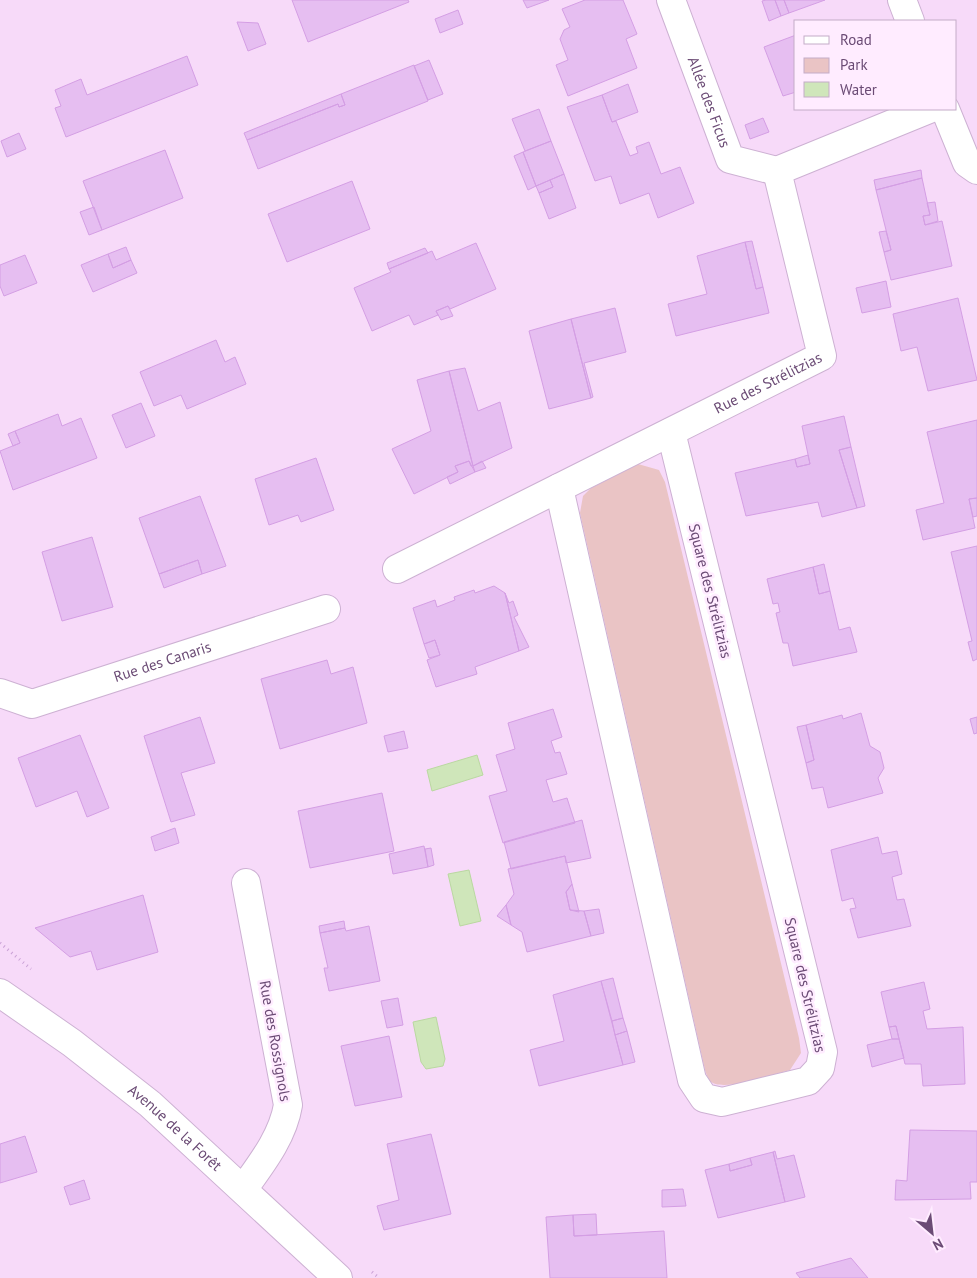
<svg xmlns="http://www.w3.org/2000/svg" width="977" height="1278" font-family="'PT Sans',sans-serif">
<rect width="100%" height="100%" fill="#fce6fc"/>
<path fill="#f7daf9" fill-rule="evenodd" d="M 0,0 L 977,0 L 977,1278 L 0,1278 ZM 796,21 L 956,21 L 956,109 L 796,109 Z"/>
<path fill="#eac4c5" d="M 638,464 L 659,470 L 665,482 L 799,1038 L 801,1053 L 790,1070 C 774,1074 722,1093 710,1081 C 708,1079 706,1073 705,1070 L 580,513 L 583,496 L 591,488 Z"/>
<path fill="#cfe6ba" stroke="#bad8a1" d="M 477,755 L 483,775 L 432,791 L 427,770 Z
M 469,870 L 481,921 L 460,926 L 448,874 Z
M 436,1017 L 445,1059 L 443,1066 L 426,1069 L 421,1062 L 413,1022 Z"/>
<path fill="#e6bef1" stroke="#d49ee4" d="M 292,0 L 408,0 L 409,2 L 308,42 Z
M 523,0 L 549,0 L 527,8 Z
M 585,0 L 623,0 L 637,34 L 626,39 L 637,68 L 568,96 L 556,65 L 568,60 L 560,39 L 564,30 L 570,27 L 562,9 Z
M 766,0 L 775,0 L 781,16 L 769,21 L 762,1 Z
M 775,0 L 784,0 L 789,13 L 781,16 Z
M 784,0 L 825,0 L 789,13 Z
M 458,10 L 463,24 L 440,33 L 435,19 Z
M 237,22 L 258,23 L 266,44 L 248,51 Z
M 796,35 L 796,92 L 783,96 L 764,47 Z
M 187,56 L 198,85 L 66,137 L 55,108 L 61,106 L 55,90 L 81,79 L 87,95 Z
M 429,60 L 443,94 L 428,100 L 414,66 Z
M 414,65 L 428,101 L 258,169 L 247,140 L 338,104 L 339,107 L 345,105 L 341,94 Z
M 628,84 L 638,112 L 612,122 L 602,95 Z
M 341,94 L 345,105 L 339,107 L 338,104 L 247,140 L 244,133 Z
M 602,95 L 612,122 L 616,121 L 630,156 L 638,153 L 636,147 L 649,142 L 661,174 L 680,167 L 694,203 L 658,218 L 649,193 L 620,204 L 611,176 L 595,181 L 567,107 Z
M 539,109 L 551,141 L 525,151 L 512,119 Z
M 763,118 L 769,132 L 750,139 L 745,125 Z
M 19,133 L 26,149 L 7,157 L 1,141 Z
M 551,141 L 564,174 L 536,186 L 523,152 Z
M 165,150 L 183,198 L 102,230 L 83,181 Z
M 523,152 L 536,186 L 528,190 L 514,156 Z
M 921,170 L 922,178 L 876,190 L 874,180 Z
M 564,174 L 576,208 L 549,219 L 539,193 L 553,187 L 550,180 Z
M 922,178 L 930,215 L 923,216 L 925,225 L 942,221 L 952,266 L 891,280 L 884,252 L 891,250 L 876,190 Z
M 550,180 L 553,187 L 539,193 L 536,186 Z
M 352,181 L 370,229 L 287,262 L 268,214 Z
M 935,202 L 938,221 L 925,225 L 923,216 L 930,215 L 927,203 Z
M 94,207 L 102,230 L 89,235 L 80,212 Z
M 886,231 L 891,250 L 884,252 L 879,232 Z
M 752,241 L 763,287 L 756,289 L 745,242 Z
M 745,242 L 756,289 L 763,287 L 769,313 L 676,336 L 668,304 L 707,294 L 697,256 Z
M 476,243 L 496,289 L 450,309 L 448,306 L 436,311 L 438,315 L 414,325 L 409,315 L 372,331 L 354,288 L 391,272 L 389,269 L 432,251 L 436,260 Z
M 126,247 L 131,260 L 113,268 L 108,254 Z
M 425,248 L 428,253 L 389,269 L 387,263 Z
M 108,254 L 113,268 L 131,260 L 137,273 L 93,292 L 81,265 Z
M 25,255 L 37,283 L 4,296 L 0,286 L 0,265 Z
M 886,281 L 891,307 L 862,313 L 856,288 Z
M 958,298 L 977,380 L 928,391 L 917,347 L 901,351 L 893,314 Z
M 448,306 L 453,316 L 441,320 L 436,311 Z
M 615,308 L 626,352 L 584,363 L 593,397 L 591,398 L 571,319 Z
M 571,319 L 591,398 L 549,409 L 529,331 Z
M 216,340 L 225,362 L 235,357 L 246,384 L 187,409 L 181,395 L 154,406 L 140,372 Z
M 465,368 L 478,411 L 500,402 L 512,448 L 473,466 L 449,371 Z
M 449,371 L 473,466 L 471,466 L 469,461 L 455,466 L 458,472 L 414,494 L 392,449 L 431,431 L 417,380 Z
M 141,403 L 155,436 L 126,448 L 112,415 Z
M 58,414 L 62,426 L 81,418 L 97,458 L 13,490 L 0,451 L 20,443 L 15,431 Z
M 844,416 L 851,447 L 839,450 L 857,508 L 822,517 L 818,502 L 746,516 L 735,473 L 795,459 L 797,467 L 810,464 L 802,426 Z
M 977,420 L 977,498 L 969,499 L 975,528 L 923,540 L 916,510 L 944,503 L 927,432 Z
M 15,431 L 20,443 L 13,446 L 8,434 Z
M 851,447 L 865,506 L 857,508 L 839,450 Z
M 808,455 L 810,464 L 797,467 L 795,459 Z
M 316,458 L 334,510 L 301,522 L 298,515 L 269,525 L 255,479 Z
M 469,461 L 475,472 L 450,484 L 447,477 L 458,472 L 455,466 Z
M 482,461 L 486,468 L 475,472 L 473,466 Z
M 200,496 L 226,566 L 202,574 L 198,560 L 159,574 L 139,518 Z
M 977,498 L 977,516 L 973,517 L 969,499 Z
M 92,537 L 113,607 L 62,621 L 42,552 Z
M 977,546 L 977,659 L 973,661 L 968,642 L 972,641 L 951,552 Z
M 198,560 L 202,574 L 164,588 L 159,574 Z
M 824,564 L 830,591 L 819,594 L 813,567 Z
M 813,567 L 819,594 L 830,591 L 839,630 L 850,627 L 857,652 L 793,666 L 788,643 L 783,643 L 776,613 L 780,612 L 778,603 L 773,604 L 767,579 Z
M 494,586 L 505,593 L 519,651 L 475,667 L 477,674 L 436,687 L 427,660 L 440,655 L 435,640 L 424,644 L 413,608 L 435,600 L 437,607 L 455,600 L 454,597 L 474,590 L 475,593 Z
M 505,593 L 509,603 L 513,601 L 518,615 L 514,617 L 529,647 L 519,651 Z
M 435,640 L 440,655 L 429,658 L 424,644 Z
M 327,660 L 331,674 L 353,667 L 367,723 L 280,749 L 261,679 Z
M 553,709 L 562,737 L 551,741 L 555,753 L 560,752 L 567,774 L 546,780 L 553,802 L 567,798 L 575,823 L 503,843 L 489,796 L 507,791 L 496,755 L 515,749 L 508,723 Z
M 861,713 L 870,746 L 880,752 L 884,768 L 878,778 L 883,793 L 828,808 L 823,787 L 812,789 L 806,763 L 814,760 L 806,725 L 842,715 L 843,719 Z
M 200,717 L 215,763 L 181,773 L 195,815 L 171,822 L 144,736 Z
M 977,717 L 977,733 L 974,734 L 970,719 Z
M 806,725 L 814,760 L 806,763 L 797,727 Z
M 404,731 L 408,748 L 388,752 L 384,736 Z
M 80,735 L 109,808 L 87,817 L 77,791 L 36,807 L 18,758 Z
M 382,793 L 394,851 L 310,868 L 298,811 Z
M 582,820 L 591,858 L 566,863 L 565,856 L 511,869 L 504,842 Z
M 175,828 L 179,843 L 155,851 L 151,837 Z
M 878,837 L 882,854 L 897,851 L 902,874 L 892,877 L 897,900 L 904,899 L 911,926 L 858,938 L 850,909 L 856,908 L 853,898 L 842,901 L 831,850 Z
M 424,846 L 428,867 L 393,874 L 389,854 Z
M 431,848 L 434,865 L 428,867 L 425,849 Z
M 565,856 L 572,884 L 566,892 L 570,910 L 584,911 L 591,936 L 527,952 L 522,932 L 511,925 L 506,905 L 514,894 L 508,869 Z
M 572,884 L 579,912 L 570,910 L 566,892 Z
M 143,895 L 158,952 L 97,970 L 91,951 L 70,957 L 35,928 Z
M 506,905 L 511,925 L 497,916 Z
M 599,909 L 604,933 L 591,936 L 584,911 Z
M 344,921 L 345,928 L 320,933 L 319,926 Z
M 369,926 L 380,981 L 329,991 L 324,968 L 328,968 L 320,933 L 345,928 L 346,931 Z
M 613,978 L 623,1018 L 612,1021 L 601,981 Z
M 601,981 L 623,1065 L 539,1086 L 530,1050 L 564,1041 L 553,995 Z
M 924,982 L 930,1009 L 923,1011 L 927,1029 L 963,1027 L 965,1084 L 923,1086 L 921,1064 L 905,1064 L 896,1026 L 889,1027 L 881,992 Z
M 398,998 L 403,1025 L 387,1028 L 381,1001 Z
M 623,1018 L 627,1031 L 615,1035 L 612,1021 Z
M 896,1026 L 899,1039 L 892,1039 L 889,1027 Z
M 627,1031 L 635,1062 L 623,1065 L 615,1035 Z
M 389,1036 L 402,1097 L 355,1106 L 341,1046 Z
M 892,1039 L 899,1039 L 904,1058 L 872,1067 L 867,1045 Z
M 910,1130 L 977,1131 L 977,1182 L 970,1182 L 971,1199 L 895,1200 L 896,1180 L 907,1181 Z
M 431,1134 L 451,1214 L 384,1230 L 377,1206 L 399,1200 L 387,1144 Z
M 25,1136 L 37,1172 L 0,1183 L 0,1144 Z
M 775,1151 L 777,1159 L 794,1155 L 805,1197 L 785,1202 L 773,1152 Z
M 773,1152 L 785,1202 L 718,1218 L 705,1170 L 729,1164 L 730,1171 L 752,1165 L 750,1158 Z
M 750,1158 L 752,1165 L 730,1171 L 729,1164 Z
M 84,1180 L 90,1199 L 70,1205 L 64,1187 Z
M 683,1189 L 686,1206 L 662,1207 L 662,1190 Z
M 596,1214 L 597,1235 L 574,1236 L 573,1215 Z
M 573,1215 L 574,1236 L 664,1231 L 667,1278 L 550,1278 L 546,1217 Z
M 851,1258 L 868,1278 L 800,1278 L 796,1273 Z"/>
<g fill="none" stroke-linecap="round" stroke-linejoin="round">
<defs>
<g id="minor">
<path id="s1" d="M 671,0 L 730,159 L 777,171"/>
<path d="M 902,0 L 910,21"/>
<path d="M 945,109 L 967,163 L 977,170"/>
<path d="M 559,488 L 692,1080 L 704,1098 L 722,1102 L 808,1081 L 820,1068 L 823,1052 L 671,432"/>
<path id="s2" d="M 397,569 L 822,356 L 777,171 L 929,109"/>
<path id="s3" d="M 0,693 L 32,704 L 326,609"/>
<path id="s4" d="M 0,993 L 72,1043 L 150,1104 L 338,1278"/>
<path d="M 244,1188 C 262,1163 283,1136 288,1105 L 246,883"/>
</g>
</defs>
<use href="#minor" stroke="#cdb1d3" stroke-width="30"/>
<path stroke="#caa1d6" stroke-width="3" stroke-dasharray="1 4" stroke-linecap="butt" d="M 0,943 L 31,969
M 372,1272 L 379,1278"/>
<use href="#minor" stroke="#fff" stroke-width="28"/>
</g>
<g text-anchor="middle" stroke-width="5" stroke-linejoin="round" paint-order="stroke">
<g font-size="15" fill="#6b4b75" stroke="#ffecff">
<text dy="5" stroke="none"><textPath href="#s1" startOffset="109">Allée des Ficus</textPath></text>
<text dy="5" stroke="none"><textPath href="#s2" startOffset="415">Rue des Strélitzias</textPath></text>
<text transform="translate(710 591) rotate(76)" y="5">Square des Strélitzias</text>
<text dy="5" stroke="none"><textPath href="#s3" startOffset="171">Rue des Canaris</textPath></text>
<text transform="translate(805 985) rotate(77)" y="5">Square des Strélitzias</text>
<text transform="translate(275 1041) rotate(80)" y="5">Rue des Rossignols</text>
<text dy="5" stroke="none"><textPath href="#s4" startOffset="221">Avenue de la Forêt</textPath></text>
</g>
</g>
<rect x="794" y="20" width="162" height="90" fill="#ffecff" stroke="#c4acc8"/>
<rect x="804" y="36" width="25" height="8" fill="#ffffff" stroke="#c4acc8"/>
<text x="840" y="45" font-size="15" fill="#6b4b75">Road</text>
<rect x="804" y="58" width="25" height="15" fill="#eac4c5" stroke="#c4acc8"/>
<text x="840" y="70" font-size="15" fill="#6b4b75">Park</text>
<rect x="804" y="82" width="25" height="15" fill="#cfe6ba" stroke="#c4acc8"/>
<text x="840" y="95" font-size="15" fill="#6b4b75">Water</text>
<g transform="translate(932 1233) rotate(152)" stroke="#ffecff" stroke-width="4" paint-order="stroke">
<path d="M0-4L9 19L0 12L-9 19Z" fill="#6b4b75"/>
<text y="-8" font-size="14" font-weight="bold" text-anchor="middle" fill="#6b4b75">N</text>
</g>
</svg>
